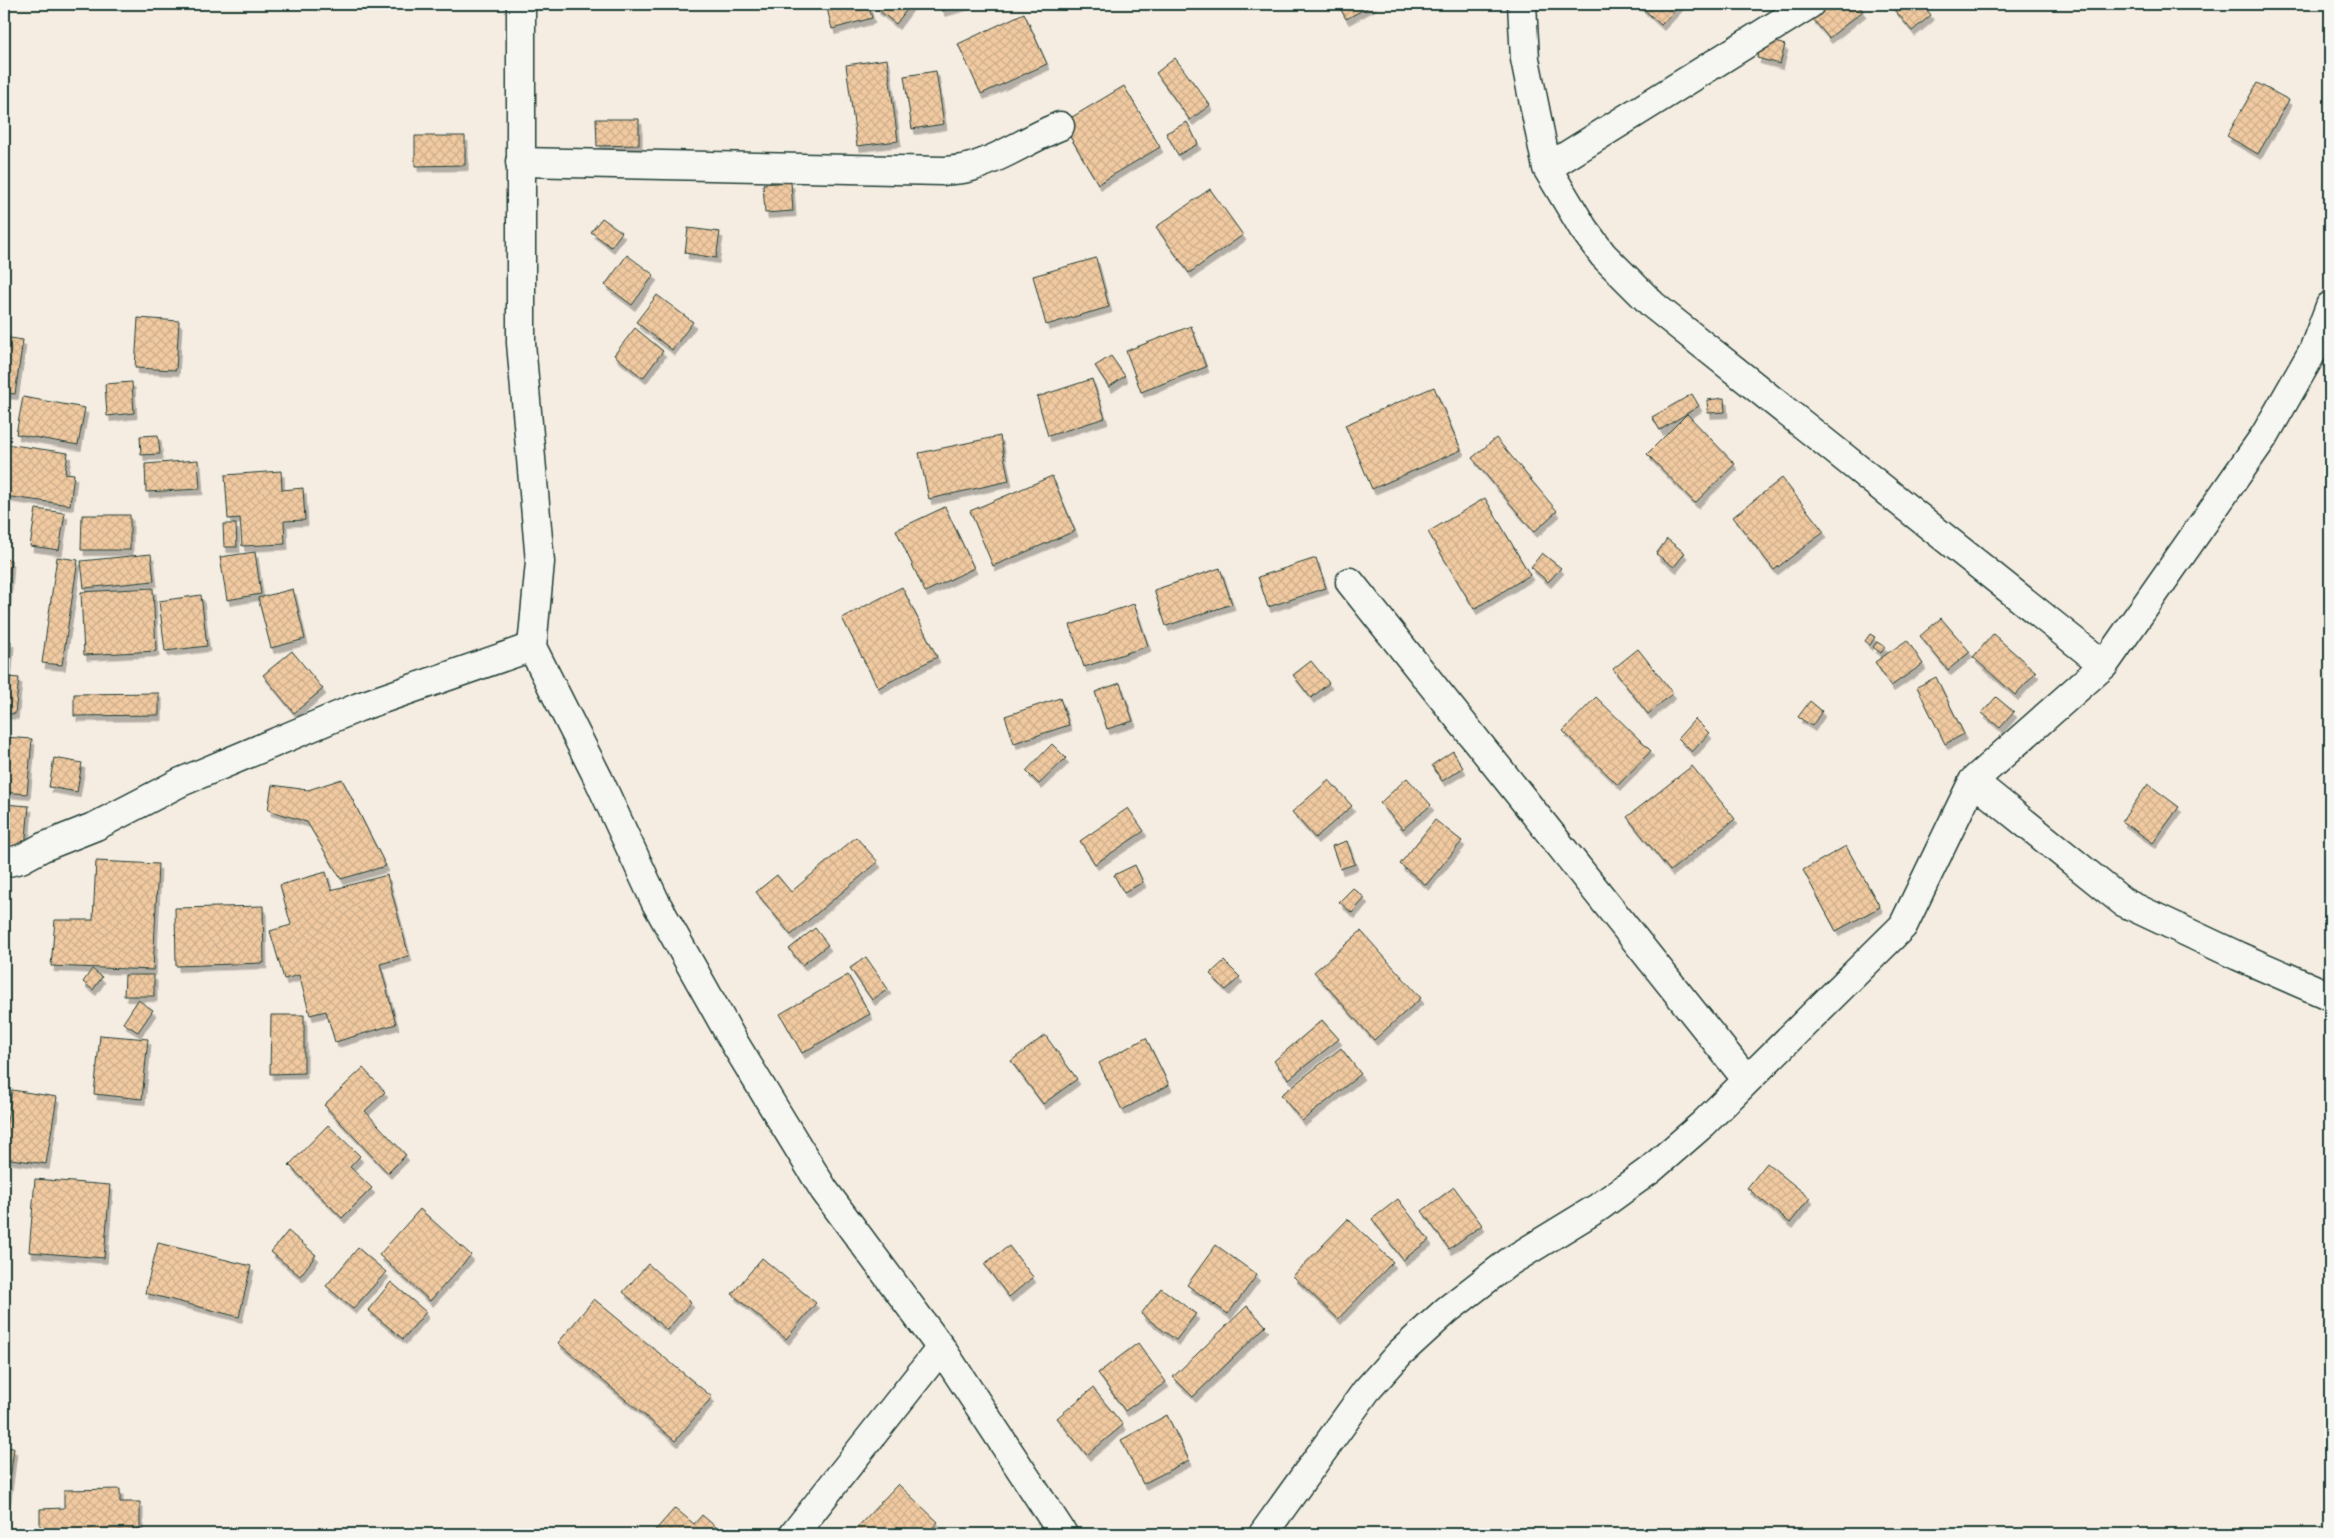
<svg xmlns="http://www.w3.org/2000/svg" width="2334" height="1538" font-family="'Playpen Sans',sans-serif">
<defs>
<pattern id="building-cross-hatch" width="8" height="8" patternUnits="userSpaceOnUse" patternTransform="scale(1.25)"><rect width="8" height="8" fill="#f1caa1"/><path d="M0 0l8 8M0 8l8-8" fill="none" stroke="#ceae8b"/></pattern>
<filter id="shadow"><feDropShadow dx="3" dy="5.5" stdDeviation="0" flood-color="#0004"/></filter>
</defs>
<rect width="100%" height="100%" fill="#f5ede2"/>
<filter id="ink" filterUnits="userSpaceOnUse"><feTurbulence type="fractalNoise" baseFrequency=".02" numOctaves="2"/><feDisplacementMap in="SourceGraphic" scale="10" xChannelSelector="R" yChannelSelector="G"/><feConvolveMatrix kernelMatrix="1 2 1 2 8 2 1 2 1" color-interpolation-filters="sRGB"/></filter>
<g filter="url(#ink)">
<path fill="url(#building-cross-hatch)" stroke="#1f3d34" filter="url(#shadow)" d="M 826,4 L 868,4 L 872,18 L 832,29 Z
M 880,4 L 911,4 L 896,24 L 876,8 Z
M 940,4 L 967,4 L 942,11 Z
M 1338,4 L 1374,4 L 1346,19 Z
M 1638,4 L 1681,4 L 1661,25 Z
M 1830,4 L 1857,4 L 1863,11 L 1829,38 L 1812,18 Z
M 1890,4 L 1922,4 L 1931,15 L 1912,31 Z
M 1024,13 L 1047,64 L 981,94 L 958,44 Z
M 1763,38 L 1785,45 L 1780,64 L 1757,58 Z
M 1175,58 L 1210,105 L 1190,120 L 1156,73 Z
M 887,59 L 898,141 L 857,146 L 846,65 Z
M 936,71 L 944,124 L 912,129 L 904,76 Z
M 2257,83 L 2289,100 L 2258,154 L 2227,136 Z
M 1124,86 L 1160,147 L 1098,184 L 1062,123 Z
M 596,119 L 639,119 L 639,145 L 597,146 Z
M 1187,122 L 1198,144 L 1178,155 L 1166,133 Z
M 415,136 L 465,136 L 465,165 L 415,166 Z
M 791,182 L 793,211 L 765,213 L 763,184 Z
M 1210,189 L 1243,235 L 1189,273 L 1156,227 Z
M 602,218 L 622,232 L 611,247 L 591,232 Z
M 688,228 L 720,232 L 716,258 L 685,253 Z
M 627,255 L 654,275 L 632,305 L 605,285 Z
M 1096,258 L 1109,307 L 1046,325 L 1033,276 Z
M 657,295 L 693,322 L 672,350 L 636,322 Z
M 138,318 L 179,321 L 176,370 L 135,368 Z
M 1191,326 L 1206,367 L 1141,392 L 1126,351 Z
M 635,328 L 663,351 L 643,378 L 614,355 Z
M 4,337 L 23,340 L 15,394 L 4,393 Z
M 1111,356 L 1125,376 L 1109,387 L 1095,366 Z
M 1092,379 L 1105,418 L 1048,436 L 1037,397 Z
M 132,382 L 134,413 L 107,416 L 105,384 Z
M 1434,387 L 1461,450 L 1372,489 L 1345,425 Z
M 1692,394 L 1699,406 L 1660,430 L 1652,417 Z
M 23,397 L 85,408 L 78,445 L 16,434 Z
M 1724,398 L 1725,412 L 1708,413 L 1707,400 Z
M 1687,414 L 1735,464 L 1695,503 L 1647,454 Z
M 158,435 L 160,454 L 141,455 L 140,436 Z
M 1000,436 L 1009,481 L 929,499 L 919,453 Z
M 1496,438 L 1557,511 L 1534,532 L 1472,458 Z
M 6,444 L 68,453 L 65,473 L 74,474 L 70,505 L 4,496 L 4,460 Z
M 198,460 L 200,489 L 146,492 L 145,464 Z
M 281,471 L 282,490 L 303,488 L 305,520 L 284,521 L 285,544 L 242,546 L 240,518 L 228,519 L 225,475 Z
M 1052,476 L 1075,531 L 993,566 L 970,511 Z
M 1782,478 L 1824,532 L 1774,570 L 1733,517 Z
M 1485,498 L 1530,575 L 1474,609 L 1428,532 Z
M 945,507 L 974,568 L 925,592 L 896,530 Z
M 36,509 L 65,513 L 59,550 L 30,546 Z
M 82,515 L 130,515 L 130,550 L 81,550 Z
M 223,524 L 236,524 L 237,547 L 224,547 Z
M 1667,539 L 1685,553 L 1674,567 L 1656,554 Z
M 255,552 L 261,594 L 227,600 L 220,557 Z
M 1542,553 L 1561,568 L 1548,582 L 1531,567 Z
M 151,554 L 154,581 L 84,588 L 81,561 Z
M 57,557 L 78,560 L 62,665 L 42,663 Z
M 1316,558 L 1326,588 L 1268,607 L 1258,577 Z
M 4,559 L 11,560 L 7,610 L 4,610 Z
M 1220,568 L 1232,604 L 1166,626 L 1154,590 Z
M 902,587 L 937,657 L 878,688 L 842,618 Z
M 153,588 L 156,651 L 84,655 L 81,592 Z
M 293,589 L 305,639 L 271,648 L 258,598 Z
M 201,595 L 207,646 L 165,651 L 159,601 Z
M 1134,604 L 1148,646 L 1084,667 L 1070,625 Z
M 1941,618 L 1970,652 L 1948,670 L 1920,636 Z
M 1870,634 L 1875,637 L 1870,645 L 1865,641 Z
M 1993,634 L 2036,672 L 2015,695 L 1973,657 Z
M 1907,640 L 1923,664 L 1891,686 L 1875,662 Z
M 4,641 L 11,641 L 8,677 L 19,678 L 15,714 L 4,713 Z
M 1877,642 L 1885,647 L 1881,653 L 1873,647 Z
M 1638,649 L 1673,693 L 1648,714 L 1613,669 Z
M 292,651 L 323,689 L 294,713 L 263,675 Z
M 1311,661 L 1329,683 L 1311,698 L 1293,675 Z
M 1936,677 L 1964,734 L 1945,744 L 1917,687 Z
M 1120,683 L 1133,721 L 1107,729 L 1095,692 Z
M 159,693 L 159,715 L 74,716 L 74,694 Z
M 1596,697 L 1651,751 L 1618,785 L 1563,731 Z
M 1996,697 L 2014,712 L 2000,728 L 1982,713 Z
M 1060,698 L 1069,725 L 1014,743 L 1005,716 Z
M 1810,701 L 1822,711 L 1812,726 L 1798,717 Z
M 1695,719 L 1709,733 L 1692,752 L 1678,738 Z
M 4,737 L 32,739 L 27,794 L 4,792 Z
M 1052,744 L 1066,758 L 1039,784 L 1026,771 Z
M 1453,751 L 1463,768 L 1442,781 L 1432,765 Z
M 54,758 L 82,763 L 77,792 L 49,787 Z
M 1692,766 L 1735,819 L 1670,871 L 1627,817 Z
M 1407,778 L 1431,805 L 1403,829 L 1380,803 Z
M 342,779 L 386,866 L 341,879 L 307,822 L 268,810 L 272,785 L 308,790 Z
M 1329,780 L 1352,806 L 1315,838 L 1292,812 Z
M 2148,784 L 2179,807 L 2153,843 L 2122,821 Z
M 4,804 L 29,806 L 24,858 L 4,857 Z
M 1128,808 L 1144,831 L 1095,864 L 1080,841 Z
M 1435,820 L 1462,841 L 1426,885 L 1400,864 Z
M 856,837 L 878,862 L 791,935 L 756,892 L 777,875 L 791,892 Z
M 1347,841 L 1355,864 L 1340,869 L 1332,846 Z
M 1846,846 L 1880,907 L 1836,931 L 1803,870 Z
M 96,861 L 158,864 L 153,970 L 51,966 L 55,920 L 93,920 Z
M 1135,865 L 1143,882 L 1124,893 L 1114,875 Z
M 326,872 L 331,890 L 387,875 L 409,956 L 380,964 L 396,1024 L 335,1042 L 326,1011 L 310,1015 L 299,975 L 284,979 L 270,931 L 291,925 L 280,885 Z
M 1353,888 L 1365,898 L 1352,913 L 1339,902 Z
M 263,906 L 264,963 L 176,966 L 175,908 Z
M 815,928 L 828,945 L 802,965 L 789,949 Z
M 1361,931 L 1421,998 L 1374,1040 L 1314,972 Z
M 866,957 L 888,989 L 872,1000 L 850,968 Z
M 1224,961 L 1240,977 L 1226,990 L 1210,974 Z
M 92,969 L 102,977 L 93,990 L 83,982 Z
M 125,975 L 154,975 L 154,996 L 124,996 Z
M 848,975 L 870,1014 L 802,1053 L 780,1014 Z
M 138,1000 L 153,1010 L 138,1032 L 123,1023 Z
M 271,1015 L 304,1015 L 304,1073 L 270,1074 Z
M 1322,1020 L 1339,1039 L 1289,1079 L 1274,1061 Z
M 100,1035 L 148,1039 L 142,1099 L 94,1094 Z
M 1045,1035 L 1077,1079 L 1043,1104 L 1011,1061 Z
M 1146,1038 L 1169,1085 L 1122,1110 L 1099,1063 Z
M 1341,1048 L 1361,1074 L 1302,1121 L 1281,1095 Z
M 363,1068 L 385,1092 L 365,1111 L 406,1155 L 388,1173 L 324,1105 Z
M 12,1090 L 57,1097 L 46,1164 L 4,1158 L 4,1140 Z
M 328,1125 L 360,1156 L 350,1167 L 372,1188 L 342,1218 L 289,1165 Z
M 1767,1163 L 1810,1198 L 1790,1223 L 1747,1188 Z
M 35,1179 L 110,1185 L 104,1258 L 29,1252 Z
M 1454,1187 L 1482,1225 L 1449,1249 L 1422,1211 Z
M 1398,1199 L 1429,1240 L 1403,1260 L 1372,1219 Z
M 420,1209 L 471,1255 L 430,1301 L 379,1255 Z
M 1348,1219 L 1393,1262 L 1338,1319 L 1293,1276 Z
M 288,1231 L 316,1255 L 300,1276 L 271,1252 Z
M 158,1243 L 251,1266 L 239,1317 L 145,1293 Z
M 1216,1245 L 1257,1275 L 1228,1314 L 1187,1285 Z
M 1009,1246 L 1033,1277 L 1009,1297 L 984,1264 Z
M 358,1248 L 386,1272 L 353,1309 L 326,1286 Z
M 762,1258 L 816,1303 L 786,1339 L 732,1294 Z
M 648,1264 L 691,1302 L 667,1330 L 623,1292 Z
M 391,1282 L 426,1312 L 403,1339 L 368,1310 Z
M 1161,1288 L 1196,1314 L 1176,1340 L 1141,1314 Z
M 594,1299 L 712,1397 L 675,1441 L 558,1343 Z
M 1247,1306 L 1266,1326 L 1193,1397 L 1173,1377 Z
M 1138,1343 L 1166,1382 L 1125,1411 L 1098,1373 Z
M 1093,1388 L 1123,1425 L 1087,1455 L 1057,1418 Z
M 1167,1415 L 1189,1460 L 1143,1484 L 1121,1440 Z
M 4,1447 L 14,1448 L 7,1503 L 4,1503 Z
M 898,1484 L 938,1522 L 927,1534 L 851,1534 Z
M 120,1489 L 120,1502 L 140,1502 L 140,1534 L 40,1534 L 40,1509 L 64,1508 L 64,1490 Z
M 675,1508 L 694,1524 L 702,1515 L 724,1534 L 652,1534 Z"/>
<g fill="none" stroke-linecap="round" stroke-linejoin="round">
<defs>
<path id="street" d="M 1522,4 L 1525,59 L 1547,168 L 1583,228 L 1603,255 L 1653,305 L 2104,665
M 520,162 L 943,171 C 952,170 962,170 971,167 C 1002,158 1030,138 1060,126
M 1547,168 L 1810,4
M 1350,582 L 1747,1080
M 1973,781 L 2123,902 L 2238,956 L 2330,996
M 4,863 L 21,859 L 43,847 L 96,826 L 181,782 L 359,707 L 532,647
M 794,1534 L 941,1348
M 1263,1534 L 1366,1391 L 1400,1353 L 1447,1310 L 1509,1262 L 1599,1207 L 1650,1170 L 1703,1124 L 1903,926 L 1973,781 L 2104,665 L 2265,435 L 2313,351 L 2330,306"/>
<path id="secondary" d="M 521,4 L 521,343 L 540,562 L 532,647 L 598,778 L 656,903 L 735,1044 L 824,1190 L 941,1348 L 1063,1534"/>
</defs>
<use href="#street" stroke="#1f3d34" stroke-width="31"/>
<use href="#secondary" stroke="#1f3d34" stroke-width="31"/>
<use href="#street" stroke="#f6f6f2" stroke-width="28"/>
<use href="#secondary" stroke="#f6f6f2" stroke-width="28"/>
</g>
</g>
<rect width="2334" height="1538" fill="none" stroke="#f6f6f2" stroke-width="20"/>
<rect x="10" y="10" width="2314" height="1518" fill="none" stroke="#1f3d34" stroke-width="2" filter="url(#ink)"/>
</svg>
